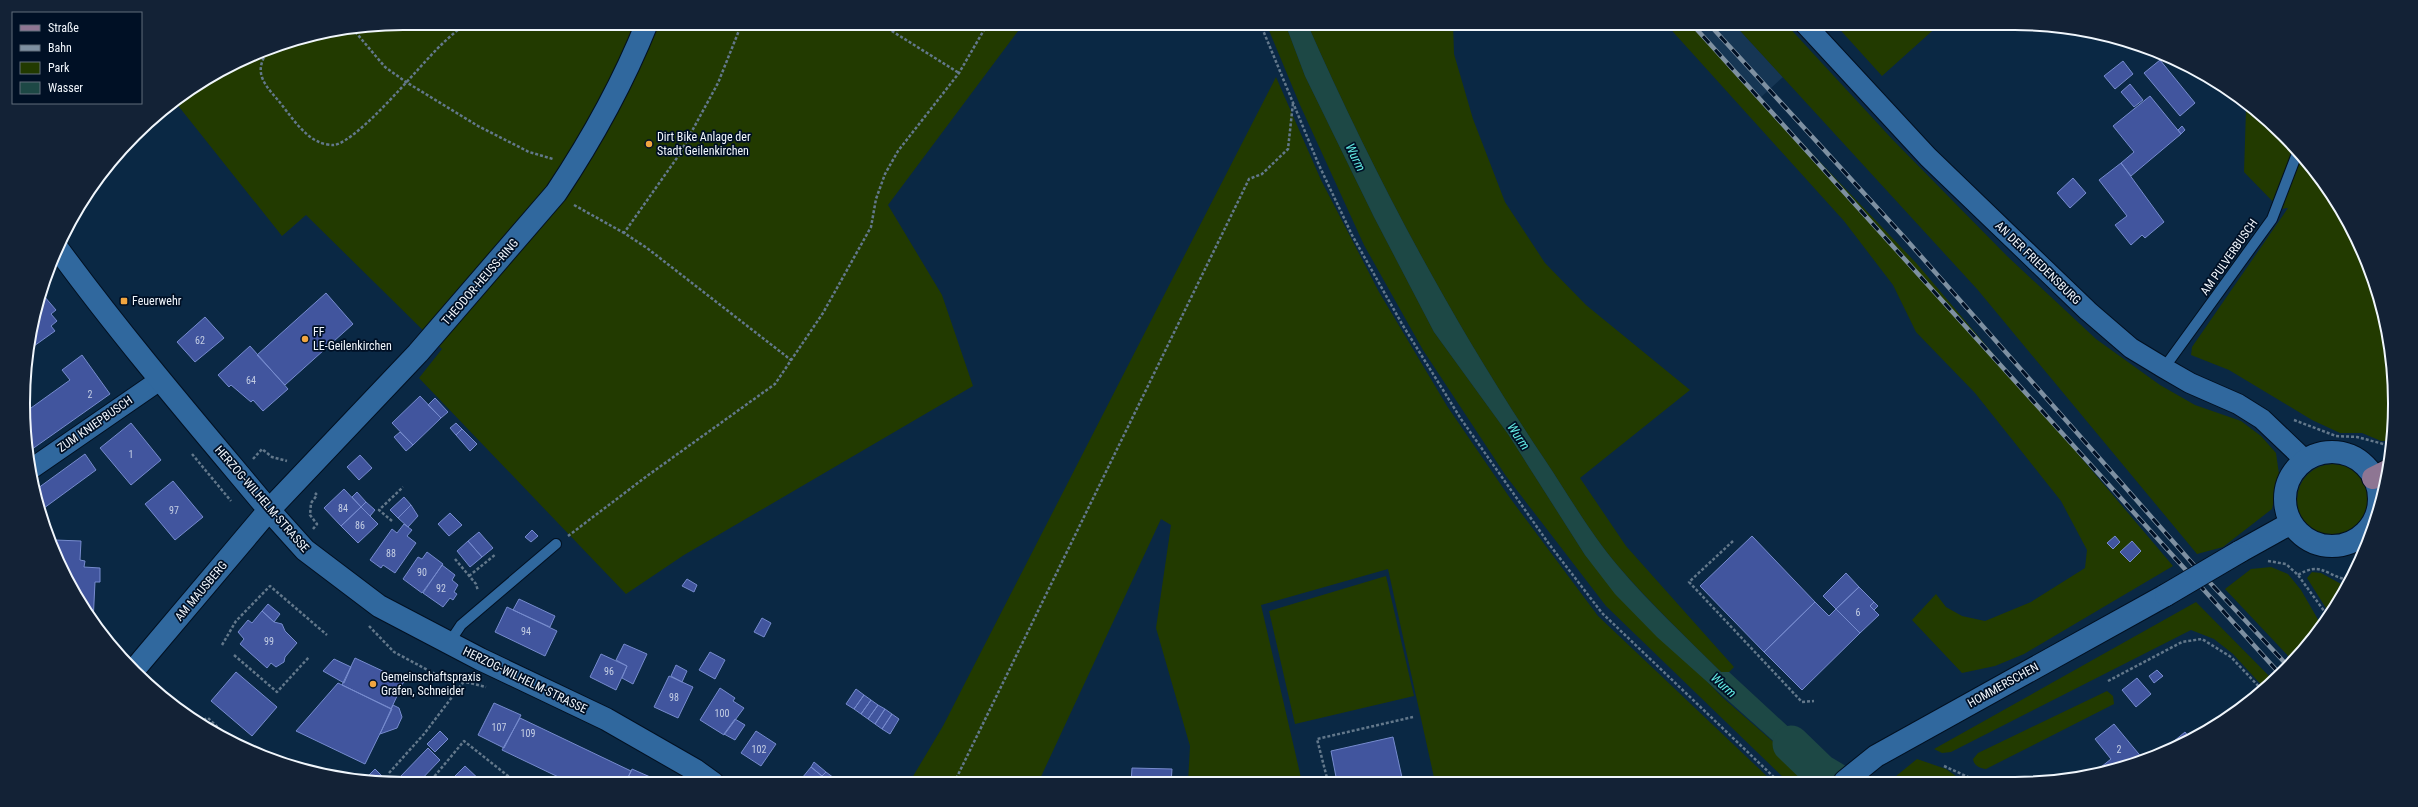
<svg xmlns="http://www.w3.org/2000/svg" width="2418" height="807" font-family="'Roboto Condensed',sans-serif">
<rect width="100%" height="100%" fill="#0a2844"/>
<path fill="#163654" d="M 1688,23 L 1733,23 L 1783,77 L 1760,98 Z"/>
<path fill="#223a00" d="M 403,23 L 1024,23 L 888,205 L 942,295 L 973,386 L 684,555 L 626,594 L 419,378 L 442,349 L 306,215 L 282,236 L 176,103 L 258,52 L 329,30 Z
M 1266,23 L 1285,23 L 1305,76 L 1374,217 L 1434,332 L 1508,434 L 1585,555 L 1722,697 L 1818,781 L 1787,781 L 1606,606 L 1506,476 L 1423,350 L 1364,245 L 1300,105 Z
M 1307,23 L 1453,23 L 1454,54 L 1473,119 L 1505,202 L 1545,263 L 1586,305 L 1690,390 L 1580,478 L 1626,546 L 1734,667 L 1729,672 L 1721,672 C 1686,637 1650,603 1618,566 C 1592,536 1567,493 1545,460 C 1452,322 1374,175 1307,23 Z
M 1665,23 L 1688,23 L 1917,264 L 2173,566 L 2024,654 L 1995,666 L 1962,673 L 1912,620 L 1936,594 L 1946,607 L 1962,616 L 1985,621 L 2031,602 L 2085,568 L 2087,550 L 2061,501 L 1975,393 L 1916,332 L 1893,285 L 1844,221 Z
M 1733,23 L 1785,23 L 1892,139 L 2007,256 L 2096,339 L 2160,385 L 2195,405 L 2241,421 L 2261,436 L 2276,453 L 2279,474 L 2272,509 L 2223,547 L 2197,554 L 1977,289 Z
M 1834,23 L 1941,23 L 1882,76 Z
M 1276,77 L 1321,180 L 1379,292 L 1447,406 L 1510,498 L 1598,616 L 1772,781 L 1435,782 L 1388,569 L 1261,605 L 1302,782 L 1188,782 L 1190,746 L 1156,628 L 1171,525 L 1161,519 L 1038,783 L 909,783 L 943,726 Z
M 2248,104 C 2265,120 2287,135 2301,154 C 2357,224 2390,299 2393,390 C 2393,407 2395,424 2392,441 L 2381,441 L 2362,433 L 2340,433 L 2312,420 L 2229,370 L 2191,355 L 2192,347 L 2288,208 L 2280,209 L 2244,172 L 2246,110 Z
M2297 500a36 36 0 1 1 72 0a36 36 0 1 1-72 0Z
M 2271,567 L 2288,574 L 2301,590 L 2320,623 L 2291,659 L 2225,589 L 2251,569 Z
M 2312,572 L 2321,573 L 2343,585 L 2349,582 L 2344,594 L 2329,613 L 2307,578 Z
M 1386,576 L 1414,696 L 1295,724 L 1269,611 Z
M 2196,602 L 2273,680 L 2265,689 L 2233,654 L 2214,639 L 2191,630 L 1951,752 L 1942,753 L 1934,749 Z
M 2107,691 L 2113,696 L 2114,704 L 1986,769 C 1980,768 1974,766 1973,759 L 1978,753 Z
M 1917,759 L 1946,769 L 1963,781 L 1890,781 Z"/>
<path fill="#1d4845" d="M 1285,23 L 1307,23 C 1374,175 1452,322 1545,460 C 1567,493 1592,536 1618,566 C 1649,603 1686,637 1721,672 L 1729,672 L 1837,772 L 1818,781 L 1657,637 L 1615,594 L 1585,555 L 1508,434 L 1434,332 L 1374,217 L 1305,76 Z"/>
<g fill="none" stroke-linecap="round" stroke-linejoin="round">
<path stroke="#1d4845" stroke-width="37" d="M 1791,744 L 1820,772 L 1835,781"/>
</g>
<path fill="#41559e" stroke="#768bce" d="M 2160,60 L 2195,103 L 2180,116 L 2144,73 Z
M 2123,61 L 2133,74 L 2115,89 L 2104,76 Z
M 2130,84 L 2143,100 L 2134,107 L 2121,92 Z
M 2150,96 L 2181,134 L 2131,176 L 2121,163 L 2134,152 L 2113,126 Z
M 2182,126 L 2185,130 L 2181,134 L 2178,130 Z
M 2121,163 L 2164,222 L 2145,238 L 2142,235 L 2131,245 L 2115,225 L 2127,216 L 2099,180 Z
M 2073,178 L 2086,193 L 2070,208 L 2057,193 Z
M 326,293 L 353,324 L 285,385 L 257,355 Z
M 44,296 L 56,310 L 51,314 L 57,321 L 51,326 L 55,331 L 27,351 Z
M 205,317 L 224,338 L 195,362 L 177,342 Z
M 250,346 L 288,389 L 263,411 L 253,400 L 251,402 L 231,385 L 229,387 L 218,375 Z
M 82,355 L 110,394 L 28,452 L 24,428 L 24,413 L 70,380 L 62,370 Z
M 420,396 L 441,418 L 413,445 L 392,423 Z
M 435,398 L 448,412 L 441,418 L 428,405 Z
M 131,423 L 161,460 L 131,485 L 100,448 Z
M 456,423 L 462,429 L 456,435 L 450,428 Z
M 462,429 L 477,444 L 470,451 L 456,435 Z
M 400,432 L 413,445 L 406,451 L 394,437 Z
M 85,454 L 96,470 L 40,511 L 34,491 Z
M 360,455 L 372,468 L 359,480 L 347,467 Z
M 173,481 L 203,517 L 175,540 L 145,504 Z
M 344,489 L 361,507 L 341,526 L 324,508 Z
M 357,492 L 366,502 L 361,507 L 352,497 Z
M 404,497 L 411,505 L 398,518 L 390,510 Z
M 366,502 L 375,510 L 370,516 L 361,507 Z
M 411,505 L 418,516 L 408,527 L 398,518 Z
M 361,507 L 378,524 L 358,543 L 341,526 Z
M 450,513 L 462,525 L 449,536 L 438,524 Z
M 404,524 L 412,530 L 407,536 L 416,543 L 395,573 L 383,565 L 381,568 L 370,560 L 392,529 L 397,533 Z
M 532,530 L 538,536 L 531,542 L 525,537 Z
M 479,532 L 493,548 L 482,557 L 468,541 Z
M 1752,536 L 1815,602 L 1764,652 L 1700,586 Z
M 2115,536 L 2120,542 L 2113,549 L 2107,543 Z
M 55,540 L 81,541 L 80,560 L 85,561 L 84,567 L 100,568 L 100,582 L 95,582 L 93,623 L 87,615 Z
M 468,541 L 482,557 L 470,567 L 457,551 Z
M 2132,541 L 2141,551 L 2130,562 L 2120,552 Z
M 427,552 L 443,564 L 422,593 L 403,579 L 418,557 L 422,559 Z
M 442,565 L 455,575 L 452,580 L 458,585 L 454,592 L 457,594 L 453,600 L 450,598 L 443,607 L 423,593 Z
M 1846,573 L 1859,587 L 1836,609 L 1823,596 Z
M 687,579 L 697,585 L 694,592 L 682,586 Z
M 1859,587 L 1874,602 L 1870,606 L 1879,615 L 1860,633 L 1836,609 Z
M 519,599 L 555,616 L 550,627 L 513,610 Z
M 1815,602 L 1829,616 L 1836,609 L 1860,633 L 1802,690 L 1764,652 Z
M 1874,602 L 1878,606 L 1874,610 L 1870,606 Z
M 268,604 L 280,614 L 274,622 L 262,611 Z
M 507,607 L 557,631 L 545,656 L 495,632 Z
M 262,611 L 274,622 L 282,624 L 285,631 L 297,643 L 285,657 L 284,662 L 276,667 L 271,663 L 267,668 L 240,644 L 244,639 L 238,632 L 248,620 L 252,623 Z
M 762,618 L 771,623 L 764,637 L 754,632 Z
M 624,644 L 647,654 L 633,684 L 622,678 L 627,666 L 616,660 Z
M 710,652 L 725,660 L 715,679 L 699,670 Z
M 601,654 L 627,666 L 616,690 L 590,677 Z
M 355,658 L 404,681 L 391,709 L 342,685 Z
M 334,659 L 351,667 L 344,683 L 323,671 Z
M 676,665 L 687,671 L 682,682 L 671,676 Z
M 2157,670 L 2163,676 L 2154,683 L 2149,676 Z
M 236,672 L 277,707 L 252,736 L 211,701 Z
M 669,676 L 693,687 L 678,718 L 654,707 Z
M 2137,678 L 2151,694 L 2136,707 L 2122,690 Z
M 338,683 L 392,709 L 365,764 L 296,731 Z
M 720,688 L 735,698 L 733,701 L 744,708 L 724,735 L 700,720 Z
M 856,689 L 864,695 L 854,709 L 846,704 Z
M 864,695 L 871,700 L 861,714 L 854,709 Z
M 871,700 L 878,705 L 868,719 L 861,714 Z
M 494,703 L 521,715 L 504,748 L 478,735 Z
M 393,705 L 399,708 L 402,717 L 397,728 L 380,734 Z
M 878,705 L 885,709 L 875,724 L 868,719 Z
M 885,709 L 892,714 L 882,729 L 875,724 Z
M 892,714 L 899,719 L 890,734 L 882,729 Z
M 520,718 L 631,771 L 625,784 L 573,784 L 502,750 Z
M 735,719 L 745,725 L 735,740 L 724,734 Z
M 2114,724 L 2143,759 L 2103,770 L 2101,767 L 2111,759 L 2095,739 Z
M 440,731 L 448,739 L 435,752 L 427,744 Z
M 756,731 L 776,744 L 761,766 L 741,753 Z
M 2185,732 L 2189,737 L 2156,756 Z
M 1393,737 L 1403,782 L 1337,782 L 1331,751 Z
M 428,748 L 440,760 L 417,784 L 407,784 L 400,777 Z
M 814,762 L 826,772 L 822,776 L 811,767 Z
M 465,766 L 484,784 L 447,784 Z
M 811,767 L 822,776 L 817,783 L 798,783 Z
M 1132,768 L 1172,769 L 1171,783 L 1131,783 Z
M 375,769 L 388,782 L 365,779 Z
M 632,769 L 657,780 L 655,784 L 625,784 Z
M 826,772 L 838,781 L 837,783 L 831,783 L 822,776 Z
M 822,776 L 831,783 L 817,783 Z
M 559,777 L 573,784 L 556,784 Z"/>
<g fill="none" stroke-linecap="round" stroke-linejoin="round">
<defs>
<path id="service" d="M 2164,368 L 2272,219 L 2298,151
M 449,643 L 461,625 L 556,544"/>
<path id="minor" d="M 1804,23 L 1928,157 L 2088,311 L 2131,348 L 2164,368 L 2190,383 L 2238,404 L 2262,419 L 2305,460
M 31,469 L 160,380"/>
<path id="tertiary" d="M 58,249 C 124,339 197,424 269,510"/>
<path id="secondary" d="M2285 499a47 47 0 1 1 94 0a47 47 0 1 1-94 0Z
M 269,510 L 305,550 L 379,606 L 480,659 L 606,719 L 695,770 L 713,783
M 2239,552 L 2291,523
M 133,671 L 269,510 L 418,353 L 556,193 C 592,139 623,83 647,23
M 1845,781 L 1876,756 L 2166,595"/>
<path id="primary" d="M 2373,478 L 2387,471"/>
</defs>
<use href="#service" stroke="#021021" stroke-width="12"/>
<use href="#minor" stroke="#021021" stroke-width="22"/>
<use href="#tertiary" stroke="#021021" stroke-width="24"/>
<use href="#secondary" stroke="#021021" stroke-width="24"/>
<use href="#primary" stroke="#021021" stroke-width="24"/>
<path stroke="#63788b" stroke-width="2.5" stroke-dasharray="3 2" stroke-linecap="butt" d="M 742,23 L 718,83 L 679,155 L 624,233 L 647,248 L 791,360
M 879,23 L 959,73
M 1260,23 L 1318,163 L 1352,235 L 1402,324 L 1461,419 L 1549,544 L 1602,613 L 1778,781
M 352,28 L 385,67 L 406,82 L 478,126 L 529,152 L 553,159
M 269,49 C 254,70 261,81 277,99 C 289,113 302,135 319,142 C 323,144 330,145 334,145 C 359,141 420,65 441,45 C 449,37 458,30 466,23
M 574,205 L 624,233
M 2294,420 L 2336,436 L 2357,437 L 2391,446
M 192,454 L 231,501
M 253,459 L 262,449 L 272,457 L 287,461
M 392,521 L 379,510 L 403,487
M 313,529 L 317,524 L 310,515 L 311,503 L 317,495 L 315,493
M 568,536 L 647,476 L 775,384 L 823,313 L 871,227 L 876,199 L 885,174 L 898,151 L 959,73 L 988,23
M 1733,541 L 1689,582 L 1802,702 L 1814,701
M 455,559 L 476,584 L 478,591
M 2268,561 L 2286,564 L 2298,575 L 2327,615
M 2298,575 C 2320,562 2323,573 2344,579 L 2352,574
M 469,576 L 496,554
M 369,626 L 394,652 L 437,675 L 486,687
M 222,645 L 236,621 L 270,586 L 327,635
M 234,655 L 277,692 L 309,657
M 2108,681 L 2182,642 L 2202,639 L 2231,657 L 2263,691
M 199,722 L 208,718 L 227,736
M 1944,766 L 1977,781
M 389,773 L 424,734 L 468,676
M 1328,782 L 1317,739 L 1413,717
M 954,783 L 1249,179 L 1262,174 L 1288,149 L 1293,103
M 1117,783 L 1117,782
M 428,784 L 464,741 L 508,776 L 504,784"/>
<use href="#service" stroke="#30689e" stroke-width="10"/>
<use href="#minor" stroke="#30689e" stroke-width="20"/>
<use href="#tertiary" stroke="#30689e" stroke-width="22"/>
<use href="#secondary" stroke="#30689e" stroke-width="22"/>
<use href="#primary" stroke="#8e7693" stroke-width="22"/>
<defs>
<path id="rail" d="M 1691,23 L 2279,673
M 1708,23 L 1904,237 L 2200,572 L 2286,664"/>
</defs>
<use href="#rail" stroke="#7e90a1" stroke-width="4.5"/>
<use href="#rail" stroke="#001025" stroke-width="3" stroke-dasharray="9" stroke-linecap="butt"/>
<defs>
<path id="secondary-bridge" d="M 2166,595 L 2239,552"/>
</defs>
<use href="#secondary-bridge" stroke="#021021" stroke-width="24" stroke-linecap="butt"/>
<use href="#secondary-bridge" stroke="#30689e" stroke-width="22"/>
</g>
<g fill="#f1a540" stroke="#001025" stroke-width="1.5">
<circle cx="649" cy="144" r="4"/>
<rect x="120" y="297" width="8" height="8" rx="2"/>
<circle cx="305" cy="339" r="4"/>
<circle cx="373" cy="684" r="4"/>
</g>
<g text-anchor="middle" stroke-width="3.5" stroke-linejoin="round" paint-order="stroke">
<g font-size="10" fill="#c4cee4">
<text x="200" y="344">62</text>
<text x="251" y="384">64</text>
<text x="90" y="398">2</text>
<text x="131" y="458">1</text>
<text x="343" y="512">84</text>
<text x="174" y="514">97</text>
<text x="360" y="529">86</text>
<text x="391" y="557">88</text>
<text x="422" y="576">90</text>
<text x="441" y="592">92</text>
<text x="1858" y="616">6</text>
<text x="526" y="635">94</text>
<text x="269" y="645">99</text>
<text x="609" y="675">96</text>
<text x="674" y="701">98</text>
<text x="722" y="717">100</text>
<text x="499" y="731">107</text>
<text x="528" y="737">109</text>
<text x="759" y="753">102</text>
<text x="2119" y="753">2</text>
</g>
<g font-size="12" fill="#f0f6fc" stroke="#001025" text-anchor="start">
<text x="657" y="141">Dirt Bike Anlage der<tspan x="657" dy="14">Stadt Geilenkirchen</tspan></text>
<text x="132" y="305">Feuerwehr</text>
<text x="313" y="336">FF<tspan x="313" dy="14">LE-Geilenkirchen</tspan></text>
<text x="381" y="681">Gemeinschaftspraxis<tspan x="381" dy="14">Grafen, Schneider</tspan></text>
</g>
<g font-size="12" fill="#f0f6fc" stroke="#001025">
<text transform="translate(2229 257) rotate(-55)" y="4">AM PULVERBUSCH</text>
<text transform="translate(2038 263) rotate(44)" y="4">AN DER FRIEDENSBURG</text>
<text transform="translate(480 282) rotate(-49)" y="4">THEODOR-HEUSS-RING</text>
<text transform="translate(95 424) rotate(-35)" y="4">ZUM KNIEPBUSCH</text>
<text transform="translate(262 499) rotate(49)" y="4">HERZOG-WILHELM-STRASSE</text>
<text transform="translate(201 591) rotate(-50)" y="4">AM MAUSBERG</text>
<text transform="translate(525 680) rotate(26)" y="4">HERZOG-WILHELM-STRASSE</text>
<text transform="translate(2003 685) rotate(-29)" y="4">HOMMERSCHEN</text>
</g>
<g font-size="13" font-style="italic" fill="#62ece4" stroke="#001025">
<text transform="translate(1356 157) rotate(64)" y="5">Wurm</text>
<text transform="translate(1519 436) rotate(56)" y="5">Wurm</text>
<text transform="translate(1724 685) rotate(42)" y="5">Wurm</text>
</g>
</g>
<path d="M0 0H2418V807H0ZM403 30H2015A373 373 0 0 1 2388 403V404A373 373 0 0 1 2015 777H403A373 373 0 0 1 30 404V403A373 373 0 0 1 403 30Z" fill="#132236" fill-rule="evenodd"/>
<path fill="none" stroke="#f0f6fc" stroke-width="2" d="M403 30H2015A373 373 0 0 1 2388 403V404A373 373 0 0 1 2015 777H403A373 373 0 0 1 30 404V403A373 373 0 0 1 403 30Z"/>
<rect x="12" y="12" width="130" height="92" fill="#001025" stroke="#606c7b"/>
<rect x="20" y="25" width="20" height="6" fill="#8e7693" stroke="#606c7b"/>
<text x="48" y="32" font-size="12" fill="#f0f6fc">Straße</text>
<rect x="20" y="45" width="20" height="6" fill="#7e90a1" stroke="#606c7b"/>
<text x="48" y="52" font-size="12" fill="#f0f6fc">Bahn</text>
<rect x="20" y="62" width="20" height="12" fill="#223a00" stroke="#606c7b"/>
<text x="48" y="72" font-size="12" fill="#f0f6fc">Park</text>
<rect x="20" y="82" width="20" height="12" fill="#1d4845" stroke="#606c7b"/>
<text x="48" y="92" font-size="12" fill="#f0f6fc">Wasser</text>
</svg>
